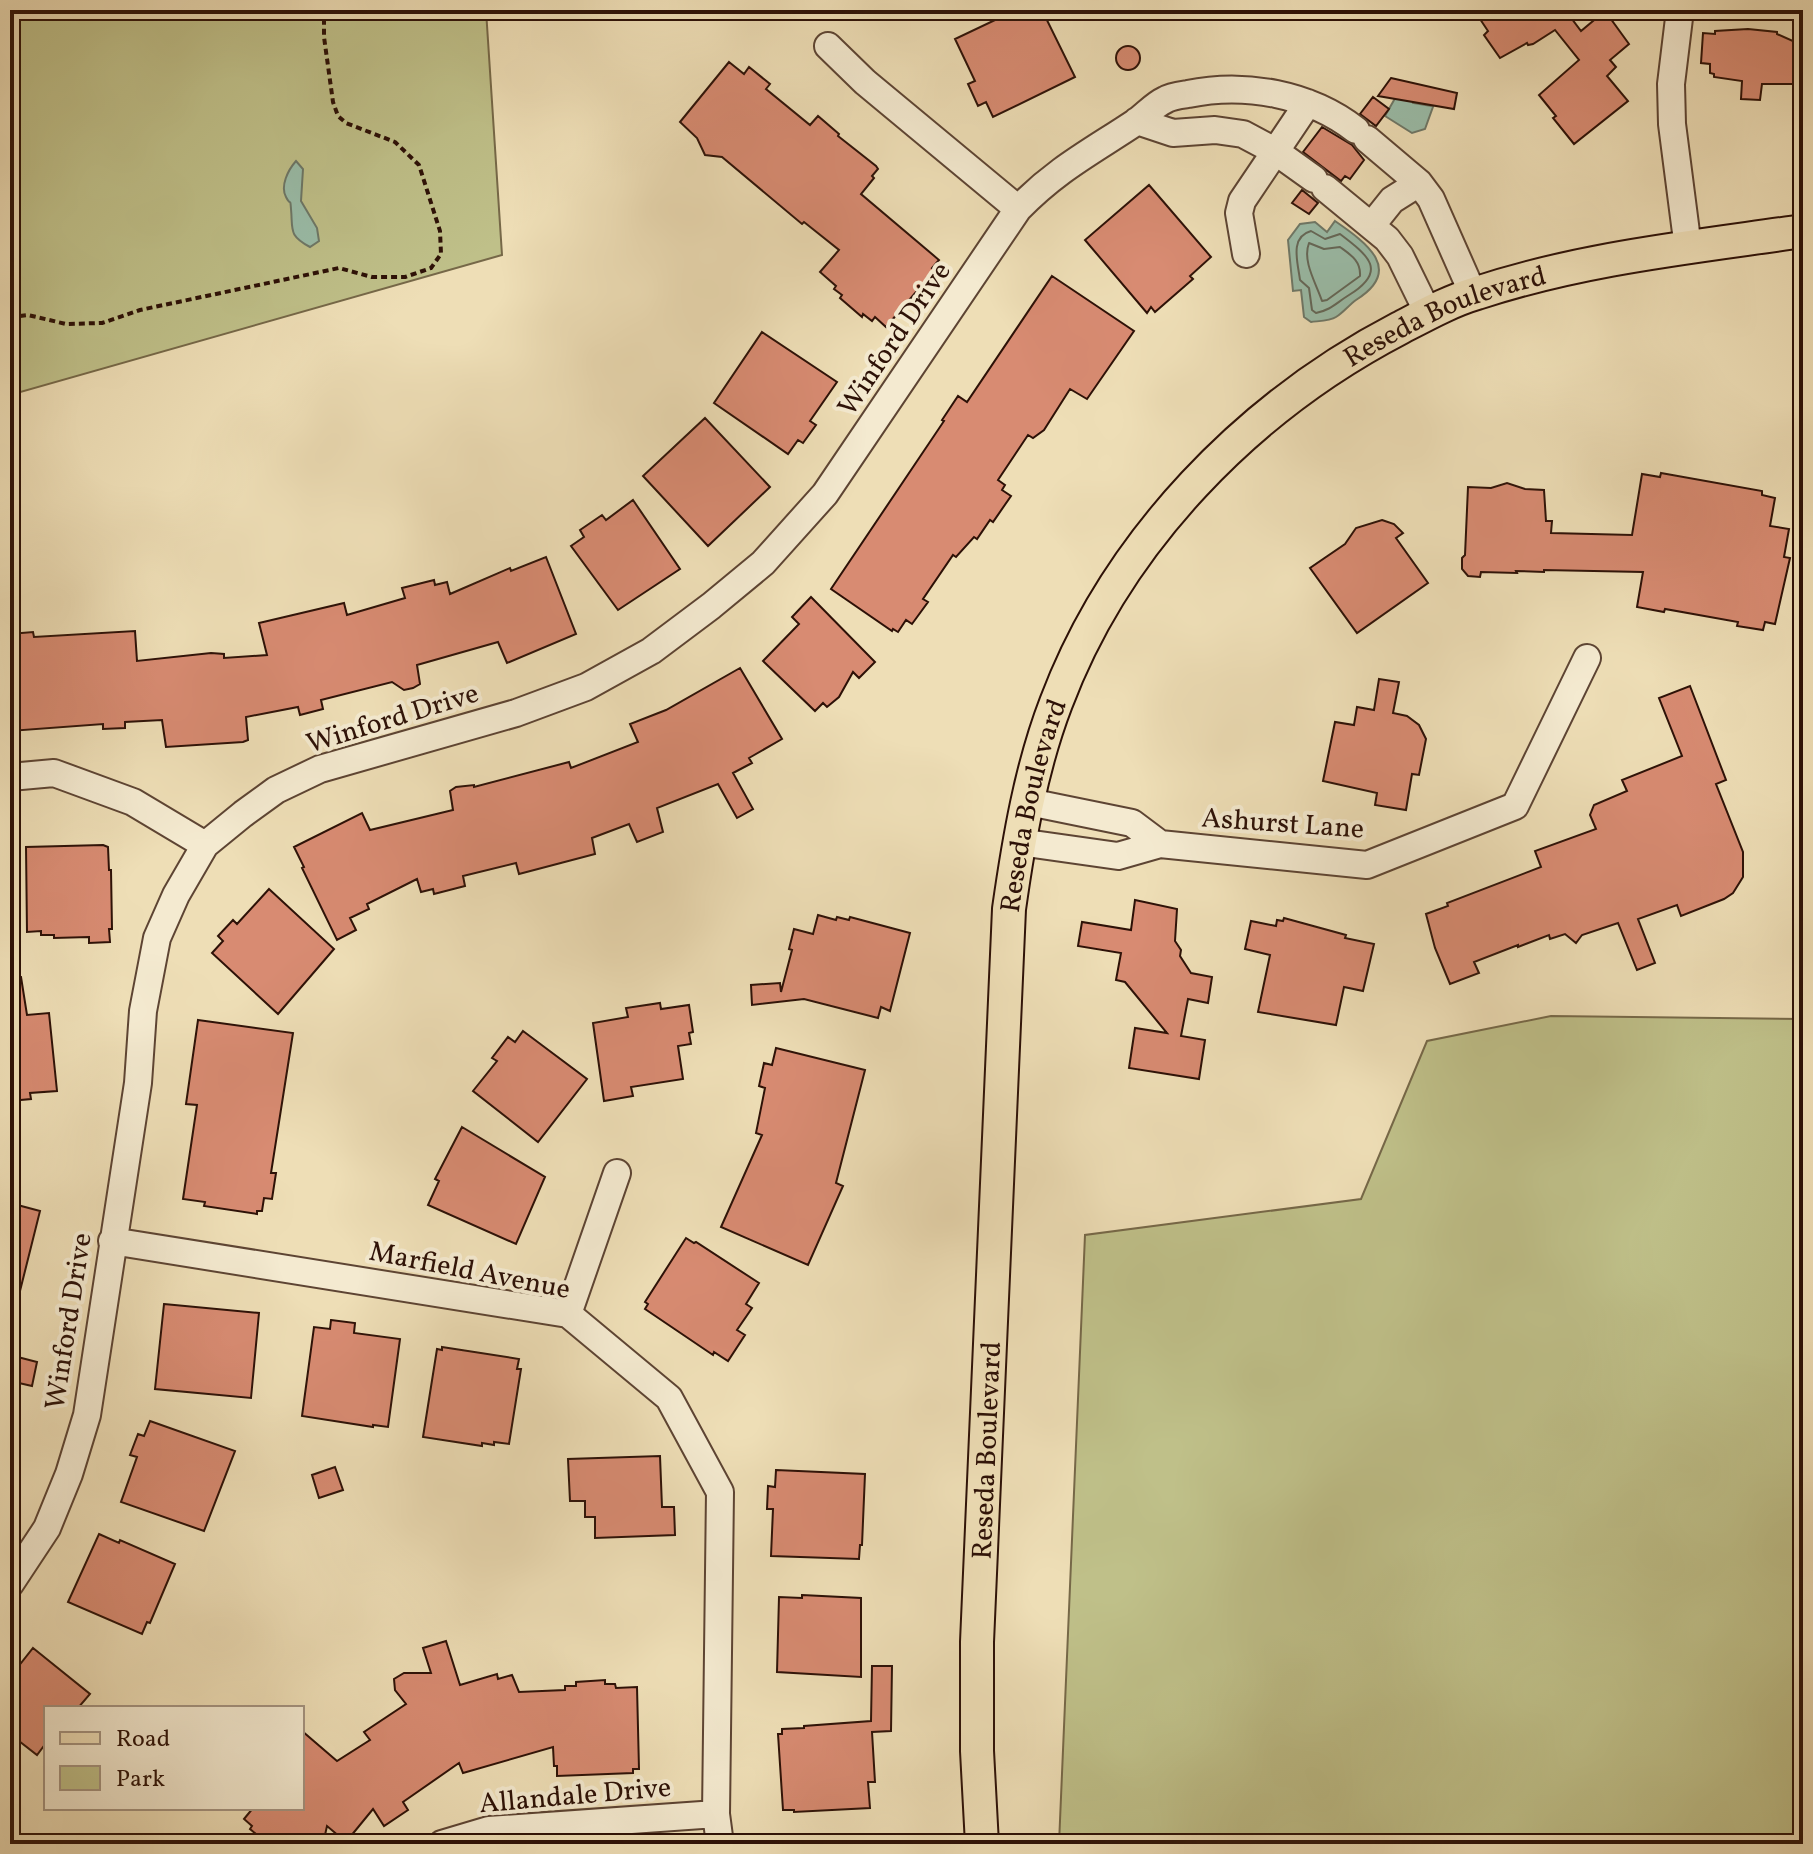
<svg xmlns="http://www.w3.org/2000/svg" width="1813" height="1854" font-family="Vollkorn,serif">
<rect width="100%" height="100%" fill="#eedeb6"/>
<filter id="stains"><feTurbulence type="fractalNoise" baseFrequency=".0025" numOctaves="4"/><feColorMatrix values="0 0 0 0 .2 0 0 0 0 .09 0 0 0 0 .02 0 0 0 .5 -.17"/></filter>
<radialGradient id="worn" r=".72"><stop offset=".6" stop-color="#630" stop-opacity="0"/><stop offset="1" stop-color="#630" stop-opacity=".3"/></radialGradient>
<path fill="#bfc089" stroke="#766848" stroke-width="2" d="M 10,10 L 486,10 L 502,255 L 10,395 Z
M 1551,1016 L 1803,1019 L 1803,1844 L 1059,1844 L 1085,1235 L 1361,1199 L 1427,1041 Z"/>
<path fill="#9abda9" stroke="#6e7868" stroke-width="2" d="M 1398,93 L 1414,96 L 1413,103 L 1431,106 L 1434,104 L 1425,129 L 1412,133 L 1385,116 Z
M 296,161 L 303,169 L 301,201 L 317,228 L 319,241 L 310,247 C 288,235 293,230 291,209 C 290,197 291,207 286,197 C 280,186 288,170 296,161 Z
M 1335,221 C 1367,243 1404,270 1356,300 C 1349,305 1343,313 1336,317 C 1330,321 1318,321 1311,322 L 1304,317 L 1301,290 L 1293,291 L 1288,240 L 1300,224 L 1315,222 L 1327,232 Z"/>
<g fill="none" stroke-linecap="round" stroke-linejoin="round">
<path stroke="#646758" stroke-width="2" d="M 1311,231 L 1325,239 L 1340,234 C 1369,256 1388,271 1349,295 C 1336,303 1331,310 1316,313 L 1312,310 L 1309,288 L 1300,280 C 1298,263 1289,237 1311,231 Z
M 1309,243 L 1324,249 L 1340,247 C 1351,255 1361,261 1360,276 L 1327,300 L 1322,301 C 1316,283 1302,261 1309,243 Z"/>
</g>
<path fill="#d88b72" stroke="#2d1107" stroke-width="2" d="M 1016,10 L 1042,10 L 1075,77 L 993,117 L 986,102 L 978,106 L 968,84 L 975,81 L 955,39 Z
M 1474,10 L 1587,10 L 1572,19 L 1581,31 L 1605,11 L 1629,44 L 1610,60 L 1616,67 L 1607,76 L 1628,101 L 1574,144 L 1553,118 L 1556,116 L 1539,95 L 1579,60 L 1555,30 L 1533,44 L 1528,45 L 1527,43 L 1500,58 L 1484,35 L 1488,31 Z
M 1748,29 L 1777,32 L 1777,34 L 1795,42 L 1803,42 L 1803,67 L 1798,67 L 1796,84 L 1762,84 L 1760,100 L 1741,99 L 1742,81 L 1714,77 L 1714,74 L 1710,73 L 1710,64 L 1701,63 L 1703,33 L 1715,34 L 1715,31 Z
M1116 58a12 12 0 1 1 24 0a12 12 0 1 1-24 0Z
M 729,62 L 744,74 L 749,67 L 770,84 L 766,89 L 810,125 L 818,116 L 839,134 L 838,136 L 876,166 L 878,169 L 872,176 L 874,178 L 861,194 L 939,260 L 932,268 L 935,270 L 886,327 L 875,317 L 872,321 L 863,314 L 862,317 L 840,298 L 842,295 L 834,289 L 836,286 L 820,272 L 839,250 L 804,222 L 802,224 L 722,157 L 705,155 L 697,138 L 680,122 Z
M 1391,78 L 1457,93 L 1454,109 L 1378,96 Z
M 1373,97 L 1389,109 L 1376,126 L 1360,114 Z
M 1322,127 L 1352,145 L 1364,160 L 1350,179 L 1345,176 L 1341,181 L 1303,152 Z
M 1149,185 L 1211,257 L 1190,276 L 1193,279 L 1155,312 L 1151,307 L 1147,313 L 1085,240 Z
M 1302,190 L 1318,203 L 1309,214 L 1292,203 Z
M 1052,276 L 1134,331 L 1087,399 L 1070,389 L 1044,430 L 1033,438 L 1028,435 L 998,480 L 1005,485 L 1002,490 L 1011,496 L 993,522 L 990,520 L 977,539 L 974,537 L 956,557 L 953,555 L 923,599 L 928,602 L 912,624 L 906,620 L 898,632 L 893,629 L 892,631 L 831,589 L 944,421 L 942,420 L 958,396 L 967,402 Z
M 762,332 L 837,382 L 810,421 L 816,425 L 803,443 L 798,440 L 788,454 L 714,403 Z
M 705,418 L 770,487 L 708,546 L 643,476 Z
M 1661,473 L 1762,491 L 1762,495 L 1775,498 L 1770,526 L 1789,529 L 1784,557 L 1790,558 L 1775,624 L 1765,622 L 1763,630 L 1737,626 L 1738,622 L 1665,609 L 1664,612 L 1637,607 L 1643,572 L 1544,570 L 1544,572 L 1516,571 L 1517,573 L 1481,572 L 1480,577 L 1468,576 L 1462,569 L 1462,558 L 1465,555 L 1468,487 L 1491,488 L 1507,483 L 1525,489 L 1544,490 L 1546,521 L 1552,521 L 1551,533 L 1632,535 L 1642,474 L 1660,477 Z
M 633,500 L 680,569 L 618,610 L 571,546 L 584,537 L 580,530 L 602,515 L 606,520 Z
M 1382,520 L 1394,524 L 1403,533 L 1396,538 L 1428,583 L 1357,633 L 1310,568 L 1345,544 L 1356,528 Z
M 546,557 L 576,634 L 507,663 L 498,642 L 417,665 L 420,684 L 413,688 L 404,690 L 392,682 L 321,700 L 323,709 L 300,715 L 298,707 L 246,717 L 248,740 L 243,742 L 166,747 L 162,720 L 125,722 L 125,728 L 103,729 L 103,724 L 10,731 L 10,634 L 33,632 L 34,637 L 135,631 L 137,661 L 211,653 L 224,654 L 224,658 L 267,655 L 259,623 L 344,603 L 347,615 L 405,598 L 402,588 L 434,580 L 435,585 L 447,582 L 450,594 L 510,568 L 511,571 Z
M 811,597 L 875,662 L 859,678 L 853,672 L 839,697 L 827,707 L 823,703 L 815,711 L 763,661 L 799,624 L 792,617 Z
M 740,668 L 782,739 L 749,758 L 752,763 L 733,773 L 753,809 L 737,818 L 718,784 L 657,808 L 663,832 L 637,842 L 629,824 L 592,838 L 595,854 L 519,874 L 516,863 L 463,876 L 465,886 L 434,894 L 433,889 L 421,892 L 417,879 L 367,904 L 369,909 L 350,918 L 356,930 L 337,940 L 302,868 L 304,867 L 294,847 L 362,813 L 370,830 L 453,810 L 450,791 L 456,787 L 474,785 L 474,787 L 569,762 L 571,768 L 638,742 L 630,724 L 666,710 Z
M 1379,679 L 1399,682 L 1393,713 L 1407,716 L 1419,725 L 1426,739 L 1419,775 L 1412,774 L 1406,810 L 1375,805 L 1377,793 L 1323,781 L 1335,722 L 1354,725 L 1357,707 L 1374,710 Z
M 1690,686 L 1726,780 L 1716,784 L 1743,852 L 1743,877 L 1733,893 L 1724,899 L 1681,916 L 1677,905 L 1638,919 L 1655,963 L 1637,970 L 1618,923 L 1582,935 L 1576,943 L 1565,934 L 1550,939 L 1549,935 L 1518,947 L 1518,945 L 1474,962 L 1479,973 L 1450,984 L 1435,948 L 1426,914 L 1448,906 L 1447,903 L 1541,867 L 1535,851 L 1596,829 L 1590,815 L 1594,805 L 1627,791 L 1622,780 L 1682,756 L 1659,698 Z
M 103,845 L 108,847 L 109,870 L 111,870 L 112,929 L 109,929 L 110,942 L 89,943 L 89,937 L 54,938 L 54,935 L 41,935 L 41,931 L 27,932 L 26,847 Z
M 269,889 L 334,949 L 278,1014 L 212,953 L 223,941 L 218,936 L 233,920 L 237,924 Z
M 1135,900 L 1177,909 L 1175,941 L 1181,950 L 1180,956 L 1191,973 L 1212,977 L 1208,1003 L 1188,999 L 1181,1036 L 1205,1040 L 1199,1079 L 1129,1068 L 1135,1028 L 1167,1033 L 1125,982 L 1116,980 L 1121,953 L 1078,946 L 1082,922 L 1131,930 Z
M 818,915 L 836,920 L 837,917 L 849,920 L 850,917 L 910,933 L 890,1011 L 881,1007 L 878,1018 L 804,999 L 752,1005 L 751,985 L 780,983 L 781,992 L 792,950 L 789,949 L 794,929 L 813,934 Z
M 1284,918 L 1346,935 L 1345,938 L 1374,944 L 1363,991 L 1344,987 L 1336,1025 L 1258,1012 L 1270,955 L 1245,949 L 1251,921 L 1276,926 L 1277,920 L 1283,921 Z
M 21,977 L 27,1015 L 49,1013 L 57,1091 L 30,1093 L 31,1099 L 10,1101 L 10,978 Z
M 660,1003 L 661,1009 L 689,1005 L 693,1032 L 689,1033 L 691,1044 L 678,1046 L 683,1079 L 631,1087 L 633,1096 L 604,1101 L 593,1023 L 628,1017 L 626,1008 Z
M 198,1020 L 293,1033 L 271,1173 L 276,1173 L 272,1199 L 264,1198 L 262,1211 L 257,1211 L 257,1214 L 204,1206 L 205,1202 L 183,1199 L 197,1105 L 186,1104 Z
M 523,1031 L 587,1079 L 538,1142 L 473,1091 L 497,1061 L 492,1058 L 508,1037 L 515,1042 Z
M 776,1048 L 865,1070 L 836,1183 L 843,1186 L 808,1265 L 721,1227 L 762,1135 L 756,1133 L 765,1088 L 759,1086 L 764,1063 L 772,1065 Z
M 462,1127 L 545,1177 L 516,1244 L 428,1205 L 439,1181 L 435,1179 Z
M 10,1203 L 40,1211 L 17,1303 L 10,1302 Z
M 686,1238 L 694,1243 L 696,1242 L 759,1283 L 746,1304 L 752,1308 L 737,1330 L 745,1335 L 728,1361 L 714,1352 L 713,1355 L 645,1309 L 648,1304 L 645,1302 Z
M 164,1304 L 259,1313 L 251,1398 L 155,1389 Z
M 331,1320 L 355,1323 L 354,1333 L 400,1339 L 388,1427 L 373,1425 L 373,1427 L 302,1416 L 314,1327 L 330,1329 Z
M 442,1347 L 519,1359 L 517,1369 L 521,1369 L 509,1444 L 494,1442 L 494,1445 L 482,1443 L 482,1446 L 423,1437 L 437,1349 L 442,1350 Z
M 10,1355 L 37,1362 L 32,1386 L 10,1381 Z
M 150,1421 L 235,1451 L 204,1531 L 121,1502 L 137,1457 L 130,1455 L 138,1434 L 144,1436 Z
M 660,1456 L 662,1507 L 674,1507 L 675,1535 L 595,1538 L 595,1517 L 585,1517 L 585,1501 L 570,1501 L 568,1459 Z
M 335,1467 L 343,1490 L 319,1498 L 312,1475 Z
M 776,1470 L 865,1474 L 862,1545 L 860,1545 L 859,1559 L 771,1556 L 773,1509 L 767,1509 L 768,1486 L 775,1487 Z
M 99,1534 L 119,1543 L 120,1540 L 175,1564 L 150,1623 L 147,1622 L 142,1634 L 68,1602 Z
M 802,1595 L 861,1598 L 861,1677 L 777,1672 L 779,1597 L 802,1598 Z
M 446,1641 L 460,1685 L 497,1674 L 498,1679 L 512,1675 L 519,1692 L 565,1690 L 565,1686 L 576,1686 L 576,1682 L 605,1680 L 605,1684 L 615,1684 L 616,1688 L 637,1687 L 639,1769 L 633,1769 L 633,1773 L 557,1776 L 557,1766 L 554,1766 L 553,1747 L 463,1773 L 459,1763 L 403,1802 L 408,1810 L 384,1826 L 373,1809 L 346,1842 L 327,1826 L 323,1844 L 268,1844 L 250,1829 L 252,1826 L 244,1819 L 253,1808 L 302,1808 L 302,1731 L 337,1761 L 370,1740 L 364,1732 L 406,1704 L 395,1690 L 394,1679 L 404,1673 L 431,1673 L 423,1648 Z
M 33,1648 L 90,1694 L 78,1708 L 46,1708 L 46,1743 L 37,1755 L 10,1734 L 10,1677 Z
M 872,1666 L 892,1666 L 891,1731 L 872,1732 L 875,1782 L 868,1782 L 870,1808 L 794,1812 L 794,1810 L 783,1810 L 778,1734 L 782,1734 L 782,1729 L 804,1728 L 804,1726 L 871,1721 Z"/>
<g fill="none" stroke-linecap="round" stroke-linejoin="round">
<defs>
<path id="minor" d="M 1680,10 L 1671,84 L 1672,124 L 1688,248
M 828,46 L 865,82 L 1018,209
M 1137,121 L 1173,133 L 1215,130 L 1243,134 L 1275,151 L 1314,179
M 1367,139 L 1419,183 L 1431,199 L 1473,294
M 1325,188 L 1387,239 L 1400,256 L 1428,313
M 1372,225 L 1392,200 L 1419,183
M 1246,254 L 1239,213 L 1242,201 L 1308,103
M 10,777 L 54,773 L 133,802 L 205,845
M 1019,842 L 1118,856 L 1160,844 L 1132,823 L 1029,802
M 1160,844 L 1367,865 L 1515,806 L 1587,658
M 112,1241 L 568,1314 L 669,1398 L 720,1492 L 716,1814 L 720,1844
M 568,1314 L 617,1173
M 10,1584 L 47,1528 L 69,1474 L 87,1415 L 138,1083 L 143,1011 L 157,938 L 176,895 L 205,845 L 243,814 L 276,790 L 320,769 L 516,713 L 586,687 L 651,651 L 711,606 L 763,563 L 825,494 L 1018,209 C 1057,169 1091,152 1136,122 C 1146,115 1154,105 1165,100 C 1171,96 1181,95 1188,94 C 1245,82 1310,94 1356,130
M 442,1844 L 489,1830 L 716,1814"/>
<g id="major">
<path id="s1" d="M 982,1844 L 977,1751 L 977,1642 L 1009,909 C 1019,839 1031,768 1056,703 C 1117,541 1248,407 1400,328 C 1425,315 1450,301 1477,293 C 1583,258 1693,247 1803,231"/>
</g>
</defs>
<use href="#minor" stroke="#5d4433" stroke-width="30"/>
<use href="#major" stroke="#2d1107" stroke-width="36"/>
<path stroke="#2d1107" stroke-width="4" stroke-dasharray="6 4" stroke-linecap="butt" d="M 10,24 L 29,10
M 10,317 L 28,315 L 66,324 L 102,323 L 140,310 L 339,268 L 372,277 L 405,277 L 431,268 L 441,254 L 440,231 L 419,165 L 395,142 L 346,123 L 338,116 L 333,102 L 324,37 L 324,10"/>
<use href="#minor" stroke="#f4ead0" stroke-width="26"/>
<use href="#major" stroke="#eedeb6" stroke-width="32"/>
</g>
<g text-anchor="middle" stroke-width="8" stroke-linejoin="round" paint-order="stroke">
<g font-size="28" fill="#2d1107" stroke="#f4ead0">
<text dy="10" stroke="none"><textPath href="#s1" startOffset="1714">Reseda Boulevard</textPath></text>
<text transform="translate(893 338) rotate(-56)" y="10">Winford Drive</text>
<text transform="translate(392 717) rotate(-17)" y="10">Winford Drive</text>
<text dy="10" stroke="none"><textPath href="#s1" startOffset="1042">Reseda Boulevard</textPath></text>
<text transform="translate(1283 822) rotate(4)" y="10">Ashurst Lane</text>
<text transform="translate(470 1269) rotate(11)" y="10">Marfield Avenue</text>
<text transform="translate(67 1321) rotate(-81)" y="10">Winford Drive</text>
<text dy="10" stroke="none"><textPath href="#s1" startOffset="394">Reseda Boulevard</textPath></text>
<text transform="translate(575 1794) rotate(-5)" y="10">Allandale Drive</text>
</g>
</g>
<rect width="1813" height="1854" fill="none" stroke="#eedeb6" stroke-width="40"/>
<rect x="12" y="12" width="1789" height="1830" fill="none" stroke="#2d1107" stroke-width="4"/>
<rect x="20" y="20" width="1773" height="1814" fill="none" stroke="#2d1107" stroke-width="2"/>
<rect x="44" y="1706" width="260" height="104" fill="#f4ead0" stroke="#a49380" stroke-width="2"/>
<rect x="60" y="1732" width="40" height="12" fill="#eedeb6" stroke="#a49380" stroke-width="2"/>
<text x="116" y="1746" font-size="24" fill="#2d1107">Road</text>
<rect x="60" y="1766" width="40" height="24" fill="#bfc089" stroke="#a49380" stroke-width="2"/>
<text x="116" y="1786" font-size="24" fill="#2d1107">Park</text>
<rect width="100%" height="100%" filter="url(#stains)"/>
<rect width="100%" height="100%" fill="url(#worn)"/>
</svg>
